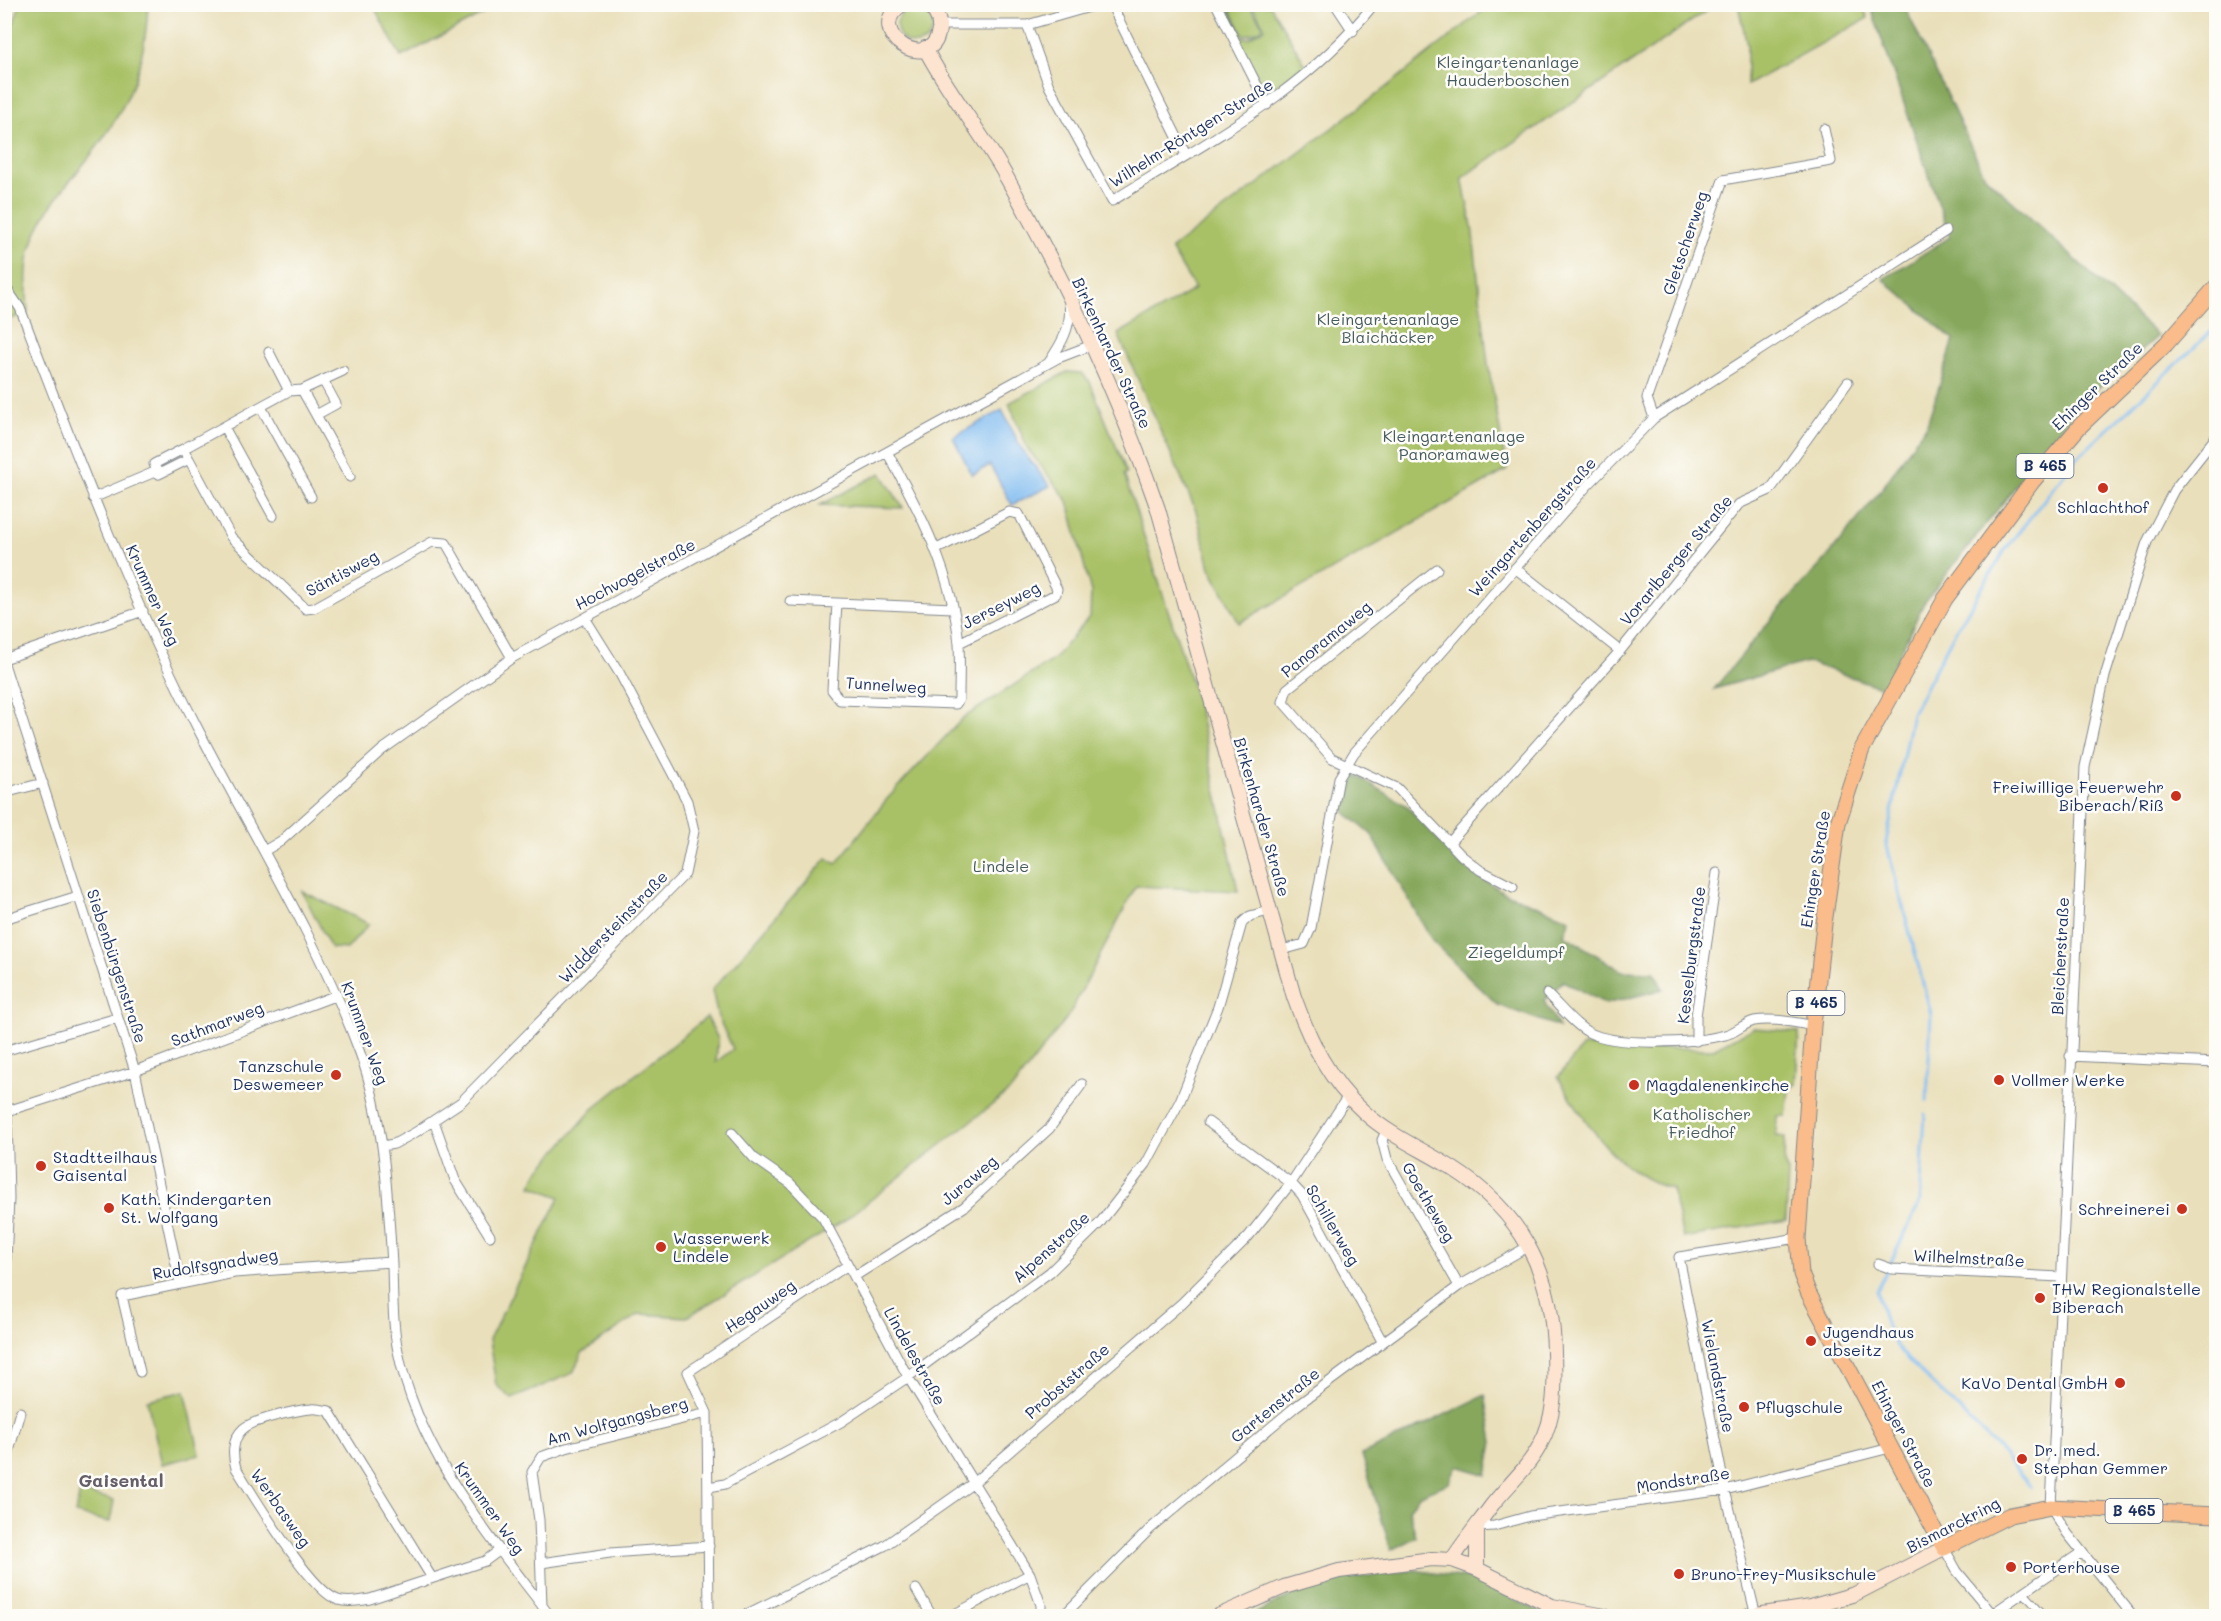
<svg xmlns="http://www.w3.org/2000/svg" width="2221" height="1621" font-family="Mali,sans-serif">
<rect width="100%" height="100%" fill="#fdfcf7"/>
<filter id="ink" filterUnits="userSpaceOnUse"><feTurbulence type="fractalNoise" baseFrequency=".0167" numOctaves="2"/><feDisplacementMap in="SourceGraphic" scale="12" xChannelSelector="R" yChannelSelector="G"/><feConvolveMatrix kernelMatrix="1 2 1 2 8 2 1 2 1" color-interpolation-filters="sRGB"/></filter>
<filter id="wash" filterUnits="userSpaceOnUse"><feTurbulence type="fractalNoise" baseFrequency=".008" numOctaves="4" result="noise"/><feDisplacementMap in="SourceGraphic" scale="24" xChannelSelector="R" yChannelSelector="G"/><feGaussianBlur stdDeviation="1.35" result="paint"/><feColorMatrix in="noise" values="0 0 0 0 0 0 0 0 0 0 0 0 0 0 0 0 0 1.4 0 .05"/><feComposite in="paint" operator="in"/></filter>
<g filter="url(#wash)">
<rect width="100%" height="100%" fill="#e9dfba"/>
<path fill="#a9c166" stroke="#627862" stroke-width="1.5" d="M 20,5 L 148,5 C 145,68 129,106 90,156 C 68,184 43,210 32,244 C 24,266 27,291 28,313 L 5,321 L 4,50 Z
M 373,5 L 500,5 L 401,57 Z
M 1220,5 L 1231,5 L 1229,10 L 1243,37 L 1248,38 L 1265,28 L 1252,5 L 1270,5 L 1308,69 L 1271,95 L 1265,92 Z
M 1237,5 L 1249,5 L 1263,26 L 1261,30 L 1247,35 L 1243,34 L 1231,10 Z
M 1490,5 L 1715,5 L 1462,178 L 1472,226 L 1488,364 L 1507,470 L 1239,623 L 1210,568 L 1196,511 L 1118,334 L 1195,289 L 1171,249 L 1380,92 Z
M 1738,5 L 1862,5 L 1868,18 L 1747,85 L 1747,45 Z
M897 26a18 18 0 1 1 36 0a18 18 0 1 1-36 0Z
M 1067,372 L 1082,373 L 1090,382 L 1127,473 L 1124,474 L 1196,697 L 1238,891 L 1136,886 L 1069,1015 L 1011,1090 L 845,1220 L 687,1317 L 639,1314 L 582,1353 L 573,1373 L 512,1399 L 496,1385 L 489,1340 L 560,1197 L 531,1186 L 537,1173 L 593,1109 L 707,1017 L 718,1039 L 716,1062 L 733,1049 L 718,1017 L 712,990 L 827,858 L 836,864 L 887,799 L 963,718 L 1054,659 L 1090,616 L 1091,592 L 1068,501 L 1027,448 L 1009,403 Z
M 881,473 L 903,508 L 820,505 Z
M 302,891 L 369,924 L 347,949 L 331,948 Z
M 1753,1028 L 1799,1032 L 1796,1084 L 1789,1090 L 1786,1116 L 1777,1116 L 1776,1136 L 1785,1137 L 1784,1163 L 1788,1172 L 1786,1220 L 1683,1238 L 1672,1189 C 1617,1174 1586,1123 1558,1077 L 1583,1046 L 1713,1049 Z
M 185,1391 L 200,1455 L 162,1464 L 147,1400 Z
M 80,1492 L 114,1500 L 110,1522 L 75,1514 Z"/>
<path fill="#86a75b" stroke="#506b5c" stroke-width="1.5" d="M 1870,5 L 1904,5 L 1985,176 L 2158,336 L 2082,402 L 1924,603 L 1883,688 L 1807,662 L 1714,689 L 1777,612 L 1825,560 L 1879,493 L 1927,424 L 1954,340 L 1883,279 L 1950,237 Z
M 1356,775 L 1407,806 L 1460,864 L 1503,892 L 1570,919 L 1564,935 L 1622,971 L 1654,972 L 1663,989 L 1606,1004 L 1563,981 L 1544,1001 L 1559,1027 L 1498,1005 L 1433,942 L 1371,834 L 1343,811 Z
M 1485,1395 L 1493,1442 L 1487,1475 L 1457,1466 L 1449,1483 L 1418,1496 L 1409,1510 L 1416,1537 L 1391,1550 L 1362,1455 Z
M 1415,1570 L 1472,1579 L 1549,1616 L 1250,1616 L 1298,1592 L 1344,1579 Z"/>
<path fill="#7fbbf1" stroke="#4d75a8" stroke-width="1.5" d="M 1002,410 L 1023,451 L 1050,486 L 1012,505 L 990,465 L 972,475 L 953,437 Z"/>
<g fill="none" stroke-linecap="round" stroke-linejoin="round">
<path stroke="#7fbbf1" stroke-width="3" d="M 1927,1101 L 1931,1014 L 1886,842 L 1912,713 L 1952,637 L 2005,550 L 2075,460 L 2216,327
M 1925,1114 L 1920,1202 L 1877,1291 L 1887,1327 L 1900,1352 L 1995,1445 L 2031,1487"/>
</g>
</g>
<g filter="url(#ink)">
<g fill="none" stroke-linecap="round" stroke-linejoin="round">
<defs>
<path id="pedestrian" d="M 2023,1592 L 2045,1616
M 2061,1616 L 2066,1616"/>
<path id="minor" d="M 1111,4 L 1186,155
M 1216,4 L 1267,105
M 1335,4 L 1353,31
M 939,25 L 1027,25 L 1100,4
M 1027,25 L 1049,86 L 1112,201 C 1206,142 1304,93 1374,4
M 4,285 L 20,308 C 75,451 129,595 199,731 C 254,837 318,940 360,1053 C 384,1119 388,1195 392,1265 C 393,1293 392,1323 398,1351 C 418,1452 489,1536 550,1616
M 269,352 L 289,391
M 1049,362 C 1062,343 1072,326 1069,303
M 302,390 L 316,415 L 336,404 L 323,380
M 261,407 L 311,497
M 316,415 L 350,477
M 1654,418 L 1647,398 L 1723,180 L 1831,161 L 1824,129
M 224,427 L 273,516
M 887,452 C 920,511 953,575 959,644 C 960,662 959,681 959,699 L 956,704 L 840,700 L 832,690 L 837,603 L 953,608
M 189,459 L 231,537 L 306,609 L 314,608 L 432,542 L 446,543 L 512,658
M 157,471 L 154,464 L 183,449
M 93,498 L 157,471 L 159,474 L 189,459 L 183,449 L 289,391 L 302,390 L 343,371
M 935,550 L 1009,512 L 1019,514 L 1057,589 L 1056,594 L 959,643
M 1515,568 L 1620,651
M 1437,569 L 1287,689 L 1283,702 L 1332,758 L 1397,788 L 1462,856 L 1480,870 L 1513,887
M 790,601 L 837,603
M 4,659 L 143,611
M 4,664 L 135,1071 L 180,1283
M 4,793 L 43,783
M 1450,842 L 1620,651 L 1739,504 L 1770,490 L 1848,382
M 264,851 L 281,841 L 382,750 L 512,658 L 1058,358 L 1092,345
M 4,919 L 78,896
M 1282,950 L 1304,944 L 1311,928 L 1339,778 L 1354,753 L 1587,486 L 1654,418 L 1946,231
M 1547,994 C 1559,1005 1573,1024 1588,1032 C 1615,1047 1694,1043 1725,1035 C 1735,1033 1743,1024 1754,1021 C 1772,1018 1795,1022 1813,1026
M 1696,1041 L 1696,1016 L 1717,873
M 4,1051 L 117,1018
M 2070,1056 L 2216,1063
M 4,1112 L 135,1071 L 337,995
M 434,1121 L 455,1180 L 490,1236
M 1208,1122 L 1291,1183 L 1302,1195 L 1382,1341
M 1386,1131 L 1382,1140 L 1387,1159 L 1459,1286
M 732,1133 L 754,1158 L 790,1183 L 823,1218 L 908,1377 L 1030,1574 L 1041,1605 L 1041,1616
M 382,1146 L 394,1144 L 416,1132 L 461,1102 L 685,874 L 694,831 L 687,801 L 620,674 L 585,618
M 1878,1264 L 1892,1269 L 2060,1277
M 855,1276 L 964,1207 L 1049,1129 L 1082,1084
M 4,1301 L 9,1199 L 7,1112
M 140,1372 L 122,1296 L 234,1273 L 391,1262
M 4,1469 L 20,1412
M 709,1487 L 725,1484 L 841,1422 L 908,1377 L 1050,1272 L 1099,1224 L 1146,1164 L 1180,1101 L 1218,1007 L 1242,923 L 1250,916 L 1272,910
M 1477,1527 L 1494,1526 L 1530,1516 L 1725,1490 L 1890,1448
M 1944,1548 L 1957,1571 L 1994,1616
M 541,1563 L 610,1553 L 709,1546
M 432,1578 L 329,1411 C 324,1410 317,1408 311,1409 C 297,1410 252,1420 243,1429 C 232,1439 232,1455 236,1468 C 254,1496 310,1591 338,1600 C 348,1603 360,1601 370,1599 L 485,1561 L 500,1550
M 916,1589 L 932,1616
M 542,1606 L 539,1520 L 532,1472 L 541,1457 L 566,1448 L 707,1413
M 1992,1614 L 2082,1552
M 709,1616 L 707,1413 L 688,1372 L 848,1265
M 743,1616 L 884,1546 L 972,1484 L 1182,1303 L 1248,1237 L 1291,1183 L 1348,1096
M 951,1616 L 1030,1574
M 1063,1616 L 1150,1529 L 1295,1407 L 1459,1286 L 1529,1246
M 1756,1616 L 1725,1490 L 1679,1257 L 1798,1238
M 2133,1616 L 2067,1533 L 2051,1507 L 2085,767 L 2105,676 L 2147,542 L 2174,490 L 2216,437"/>
<path id="secondary" d="M 903,4 C 859,31 933,78 939,29 C 940,18 935,10 926,4
M 925,48 C 947,91 979,129 1003,171 C 1064,278 1117,392 1158,509 L 1294,997 C 1310,1041 1329,1081 1364,1112 C 1390,1136 1422,1149 1452,1168 C 1520,1211 1553,1271 1554,1353 C 1555,1385 1556,1416 1540,1445 C 1528,1468 1508,1485 1492,1505 C 1479,1523 1464,1541 1452,1560
M 1477,1569 L 1477,1527
M 1218,1616 L 1284,1587 L 1339,1571 L 1432,1559 L 1452,1560 L 1477,1569 L 1552,1606 L 1605,1616
M 1749,1616 L 1810,1607 L 1855,1594 L 1944,1548"/>
<path id="primary" d="M 2216,287 L 2166,344 L 2079,427 L 2032,482 L 1945,599 L 1862,749 L 1838,823 L 1824,924 L 1813,1026 L 1798,1238 L 1801,1274 L 1809,1294 L 1944,1548 L 2010,1515 L 2051,1507 L 2216,1515"/>
</defs>
<use href="#pedestrian" stroke="#82878c" stroke-width="9"/>
<use href="#minor" stroke="#82878c" stroke-width="11"/>
<use href="#secondary" stroke="#82878c" stroke-width="16"/>
<use href="#primary" stroke="#82878c" stroke-width="17"/>
<use href="#pedestrian" stroke="#fff" stroke-width="7"/>
<use href="#minor" stroke="#fff" stroke-width="9"/>
<use href="#secondary" stroke="#fde4d0" stroke-width="14"/>
<use href="#primary" stroke="#f9bc8a" stroke-width="15"/>
</g>
</g>
<g fill="#c8321e" stroke="#fdfcf7" stroke-width="2">
<circle cx="2103" cy="488" r="6"/>
<circle cx="2176" cy="796" r="6"/>
<circle cx="336" cy="1075" r="6"/>
<circle cx="1999" cy="1080" r="6"/>
<circle cx="1634" cy="1085" r="6"/>
<circle cx="41" cy="1166" r="6"/>
<circle cx="109" cy="1208" r="6"/>
<circle cx="2182" cy="1209" r="6"/>
<circle cx="661" cy="1247" r="6"/>
<circle cx="2040" cy="1298" r="6"/>
<circle cx="1811" cy="1341" r="6"/>
<circle cx="2120" cy="1383" r="6"/>
<circle cx="1744" cy="1407" r="6"/>
<circle cx="2022" cy="1459" r="6"/>
<circle cx="2011" cy="1567" r="6"/>
<circle cx="1679" cy="1574" r="6"/>
</g>
<g text-anchor="middle" stroke-width="5" stroke-linejoin="round" paint-order="stroke">
<g fill="#fdfcf7" stroke="#5f6c8c" stroke-width="1.5">
<rect x="2016.5" y="454" width="57" height="24" rx="4.5"/>
<rect x="1787.5" y="991" width="57" height="24" rx="4.5"/>
<rect x="2105.5" y="1499" width="57" height="24" rx="4.5"/>
</g>
<g font-size="15" font-weight="bold" fill="#1b2f5e">
<text x="2045" y="471">B 465</text>
<text x="1816" y="1008">B 465</text>
<text x="2134" y="1516">B 465</text>
</g>
<g font-size="16" fill="#465b60" stroke="#fdfcf7">
<text x="1508" y="68">Kleingartenanlage<tspan x="1508" dy="18">Hauderboschen</tspan></text>
<text x="1388" y="325">Kleingartenanlage<tspan x="1388" dy="18">Blaichäcker</tspan></text>
<text x="1454" y="442">Kleingartenanlage<tspan x="1454" dy="18">Panoramaweg</tspan></text>
<text x="1001" y="872">Lindele</text>
<text x="1516" y="958">Ziegeldumpf</text>
<text x="1702" y="1120">Katholischer<tspan x="1702" dy="18">Friedhof</tspan></text>
</g>
<g font-size="16" fill="#1b2f5e" stroke="#fdfcf7">
<text transform="translate(1191 133) rotate(-32)" y="6">Wilhelm-Röntgen-Straße</text>
<text transform="translate(1685 243) rotate(-71)" y="6">Gletscherweg</text>
<text transform="translate(1112 353) rotate(65)" y="6">Birkenharder Straße</text>
<text transform="translate(2097 386) rotate(-44)" y="6">Ehinger Straße</text>
<text transform="translate(1532 527) rotate(-48)" y="6">Weingartenbergstraße</text>
<text transform="translate(1676 560) rotate(-50)" y="6">Vorarlberger Straße</text>
<text transform="translate(342 573) rotate(-28)" y="6">Säntisweg</text>
<text transform="translate(635 574) rotate(-28)" y="6">Hochvogelstraße</text>
<text transform="translate(153 595) rotate(66)" y="6">Krummer Weg</text>
<text transform="translate(1001 605) rotate(-27)" y="6">Jerseyweg</text>
<text transform="translate(1326 639) rotate(-39)" y="6">Panoramaweg</text>
<text transform="translate(886 685) rotate(4)" y="6">Tunnelweg</text>
<text transform="translate(1262 817) rotate(74)" y="6">Birkenharder Straße</text>
<text transform="translate(1815 869) rotate(-81)" y="6">Ehinger Straße</text>
<text transform="translate(613 927) rotate(-46)" y="6">Widdersteinstraße</text>
<text transform="translate(1691 955) rotate(-83)" y="6">Kesselburgstraße</text>
<text transform="translate(2060 956) rotate(-87)" y="6">Bleicherstraße</text>
<text transform="translate(117 966) rotate(72)" y="6">Siebenbürgenstraße</text>
<text transform="translate(217 1024) rotate(-21)" y="6">Sathmarweg</text>
<text transform="translate(365 1033) rotate(70)" y="6">Krummer Weg</text>
<text transform="translate(969 1180) rotate(-40)" y="6">Juraweg</text>
<text transform="translate(1429 1202) rotate(60)" y="6">Goetheweg</text>
<text transform="translate(1333 1225) rotate(60)" y="6">Schillerweg</text>
<text transform="translate(1051 1247) rotate(-42)" y="6">Alpenstraße</text>
<text transform="translate(1969 1258) rotate(3)" y="6">Wilhelmstraße</text>
<text transform="translate(215 1264) rotate(-9)" y="6">Rudolfsgnadweg</text>
<text transform="translate(760 1306) rotate(-34)" y="6">Hegauweg</text>
<text transform="translate(915 1356) rotate(61)" y="6">Lindelestraße</text>
<text transform="translate(1718 1376) rotate(79)" y="6">Wielandstraße</text>
<text transform="translate(1067 1381) rotate(-41)" y="6">Probststraße</text>
<text transform="translate(1275 1405) rotate(-39)" y="6">Gartenstraße</text>
<text transform="translate(617 1421) rotate(-15)" y="6">Am Wolfgangsberg</text>
<text transform="translate(1904 1434) rotate(62)" y="6">Ehinger Straße</text>
<text transform="translate(1683 1480) rotate(-9)" y="6">Mondstraße</text>
<text transform="translate(281 1508) rotate(55)" y="6">Werbasweg</text>
<text transform="translate(490 1508) rotate(55)" y="6">Krummer Weg</text>
<text transform="translate(1953 1525) rotate(-27)" y="6">Bismarckring</text>
</g>
<g font-size="16" fill="#1b2f5e" stroke="#fdfcf7" text-anchor="start">
<text x="2103" y="513" text-anchor="middle">Schlachthof</text>
<text x="2164" y="793" text-anchor="end">Freiwillige Feuerwehr<tspan x="2164" dy="18">Biberach/Riß</tspan></text>
<text x="324" y="1072" text-anchor="end">Tanzschule<tspan x="324" dy="18">Deswemeer</tspan></text>
<text x="2011" y="1086">Vollmer Werke</text>
<text x="1646" y="1091">Magdalenenkirche</text>
<text x="53" y="1163">Stadtteilhaus<tspan x="53" dy="18">Gaisental</tspan></text>
<text x="121" y="1205">Kath. Kindergarten<tspan x="121" dy="18">St. Wolfgang</tspan></text>
<text x="2170" y="1215" text-anchor="end">Schreinerei</text>
<text x="673" y="1244">Wasserwerk<tspan x="673" dy="18">Lindele</tspan></text>
<text x="2052" y="1295">THW Regionalstelle<tspan x="2052" dy="18">Biberach</tspan></text>
<text x="1823" y="1338">Jugendhaus<tspan x="1823" dy="18">abseitz</tspan></text>
<text x="2108" y="1389" text-anchor="end">KaVo Dental GmbH</text>
<text x="1756" y="1413">Pflugschule</text>
<text x="2034" y="1456">Dr. med.<tspan x="2034" dy="18">Stephan Gemmer</tspan></text>
<text x="2023" y="1573">Porterhouse</text>
<text x="1691" y="1580">Bruno-Frey-Musikschule</text>
</g>
<g font-size="18" font-weight="bold" fill="#665e69" stroke="#fdfcf7">
<text x="121" y="1487">Gaisental</text>
</g>
</g>
<rect width="2221" height="1621" fill="none" stroke="#fdfcf7" stroke-width="24"/>
</svg>
